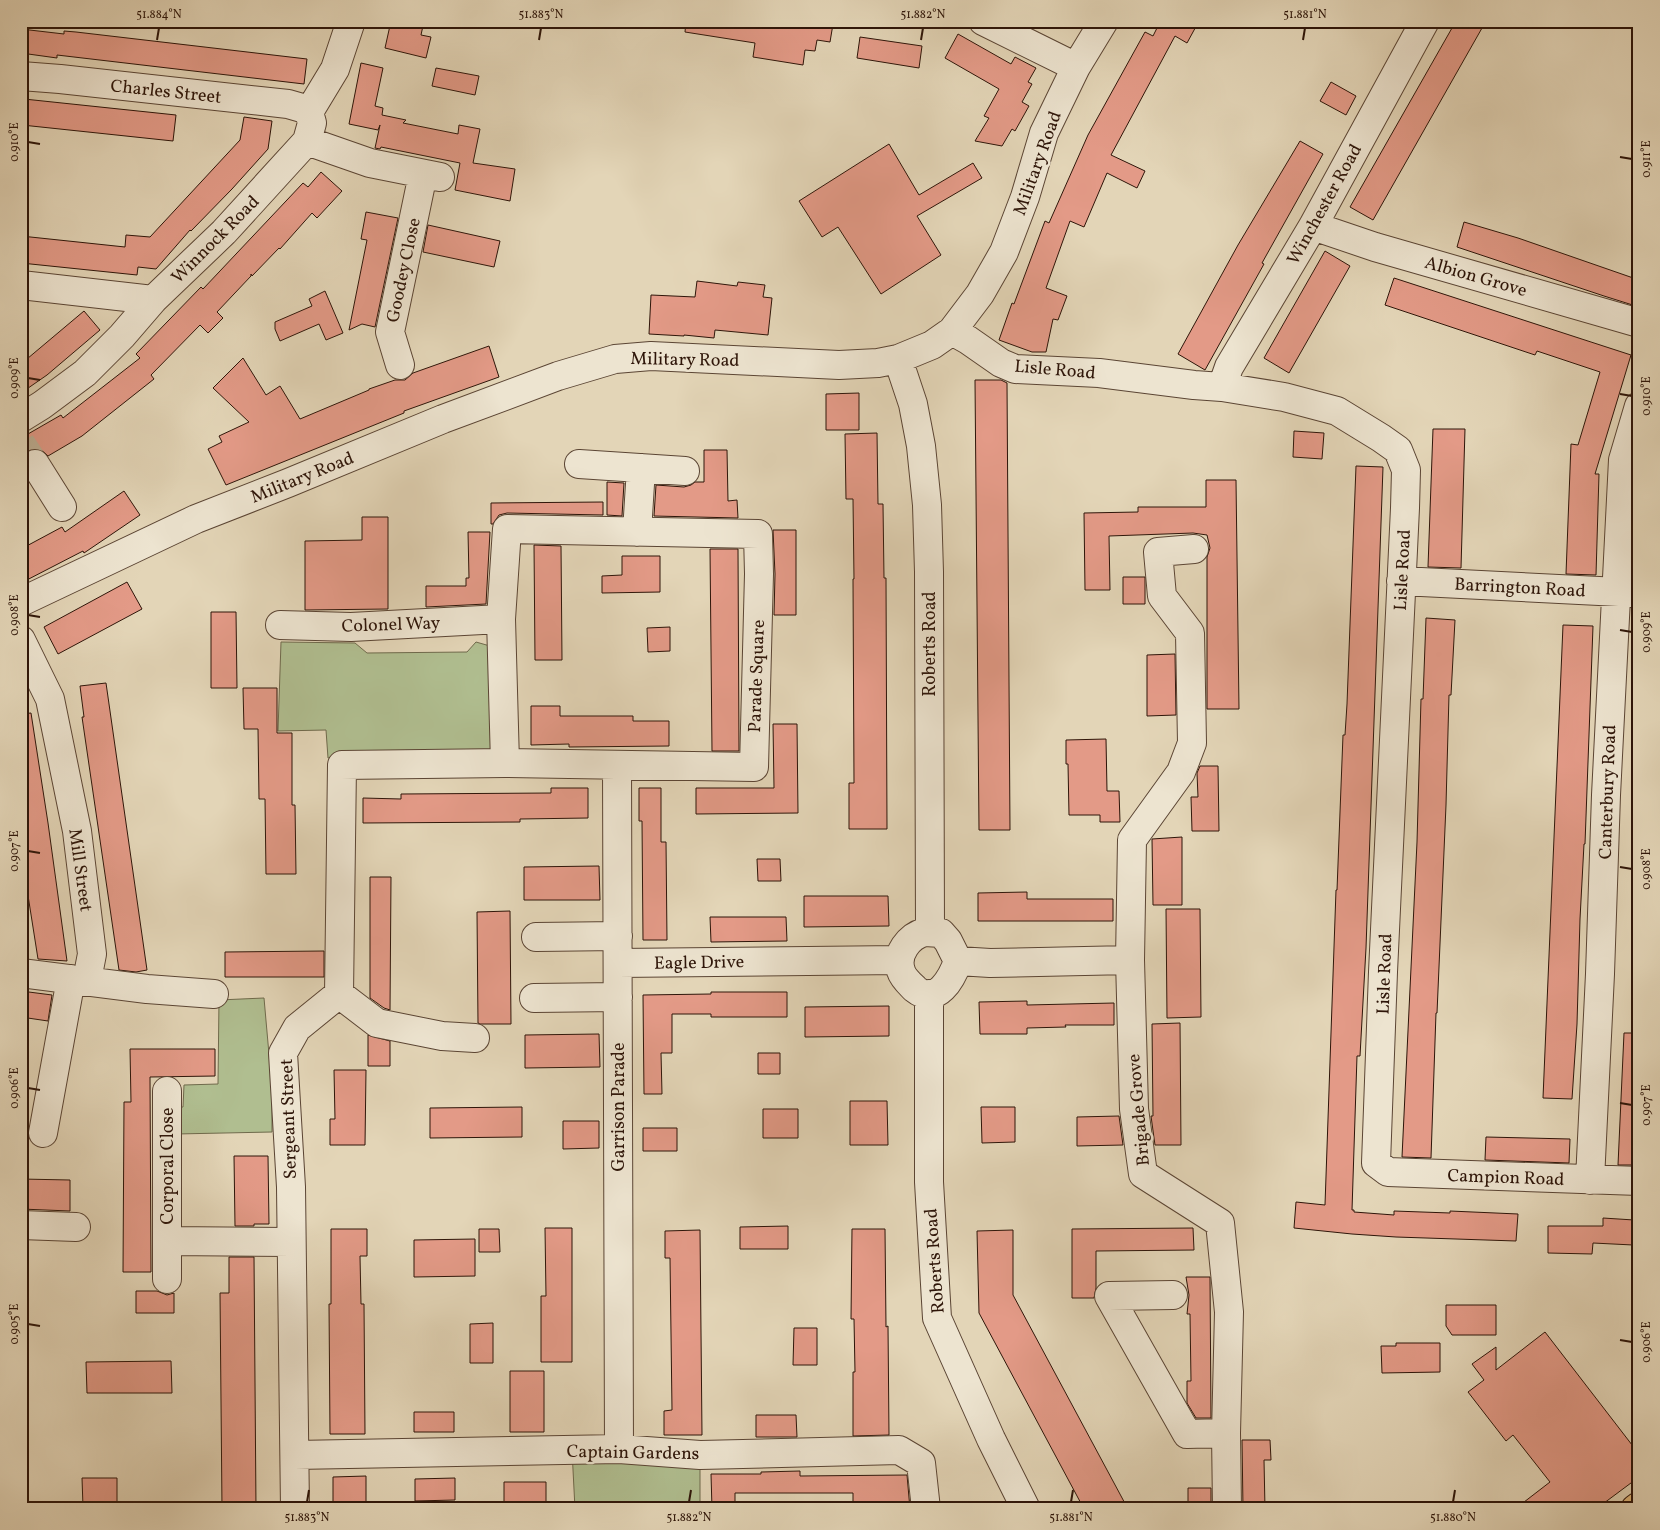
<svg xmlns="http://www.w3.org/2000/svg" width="1660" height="1530" font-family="Vollkorn,serif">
<rect width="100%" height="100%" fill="#e3d5b7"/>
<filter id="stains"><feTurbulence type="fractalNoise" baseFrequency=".004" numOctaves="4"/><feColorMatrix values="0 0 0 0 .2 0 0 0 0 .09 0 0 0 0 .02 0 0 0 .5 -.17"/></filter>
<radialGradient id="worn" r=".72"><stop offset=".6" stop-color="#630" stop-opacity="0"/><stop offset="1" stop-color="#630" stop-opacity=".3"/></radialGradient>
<path fill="#b0be90" stroke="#6f6a4c" d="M 281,642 L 355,643 L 367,653 L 467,652 L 476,642 L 490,646 L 495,747 L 484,757 L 328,758 L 326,730 L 278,731 Z
M 264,998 L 272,1088 L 272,1132 L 176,1134 L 176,1107 L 183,1107 L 184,1085 L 218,1084 L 219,1000 Z
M 572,1450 L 700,1455 L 700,1509 L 575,1509 Z"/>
<path fill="#e39a87" stroke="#2e1509" d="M 391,21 L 424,21 L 421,35 L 431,37 L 426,58 L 385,48 Z
M 686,21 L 762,21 L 800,27 L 801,21 L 833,24 L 830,42 L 817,40 L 815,51 L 805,50 L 803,65 L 753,57 L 755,43 L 685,32 Z
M 1150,21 L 1199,21 L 1187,43 L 1175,36 L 1111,155 L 1145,171 L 1137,188 L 1107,173 L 1084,227 L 1070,221 L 1046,288 L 1067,296 L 1058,320 L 1053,319 L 1046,352 L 1032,352 L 999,340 L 1012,303 L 1014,304 L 1045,221 L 1049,223 L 1088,135 L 1145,32 L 1153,36 L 1158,26 Z
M 1456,21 L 1486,21 L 1373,220 L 1350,207 Z
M 21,29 L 64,34 L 64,31 L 76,32 L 307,59 L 304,84 L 74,57 L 57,55 L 57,58 L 21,53 Z
M 958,34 L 1011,64 L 1015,57 L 1036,68 L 1028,82 L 1032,84 L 1022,102 L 1029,106 L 1015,131 L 1012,129 L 1002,146 L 975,141 L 989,118 L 984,116 L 999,89 L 945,58 Z
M 860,37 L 922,46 L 919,68 L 857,58 Z
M 361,63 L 383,68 L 375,106 L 383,108 L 382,115 L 406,120 L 403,123 L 458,134 L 459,125 L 480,129 L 473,163 L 515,169 L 510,201 L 455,190 L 460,163 L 381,147 L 380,149 L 375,148 L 380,125 L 378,130 L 349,124 Z
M 436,68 L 479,76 L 475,95 L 432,86 Z
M 1331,82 L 1356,96 L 1346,115 L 1320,101 Z
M 24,99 L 176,115 L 173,141 L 22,125 Z
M 244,117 L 272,121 L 268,149 L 232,189 L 191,231 L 190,230 L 156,269 L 138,267 L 137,275 L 21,263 L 21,236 L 125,247 L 126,235 L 150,237 L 240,140 Z
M 1300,141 L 1323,154 L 1262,263 L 1264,264 L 1205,370 L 1178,354 L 1238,245 Z
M 889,144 L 919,195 L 973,163 L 982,178 L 917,216 L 941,255 L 881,294 L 838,227 L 822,237 L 799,201 Z
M 321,172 L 342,191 L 317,218 L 312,213 L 280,249 L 279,248 L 252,276 L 251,274 L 251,276 L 217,312 L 223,318 L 208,333 L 200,325 L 151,375 L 154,379 L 82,436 L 48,456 L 42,450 L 34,448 L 26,451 L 21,457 L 21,438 L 61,415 L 63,418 L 140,358 L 136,354 L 201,287 L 203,289 L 303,183 L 308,187 Z
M 366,212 L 398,218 L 375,327 L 362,324 L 349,330 L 367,240 L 361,239 Z
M 1464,222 L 1518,238 L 1639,280 L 1639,307 L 1604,296 L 1457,247 Z
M 428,225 L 500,241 L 494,267 L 423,252 Z
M 1325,251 L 1350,266 L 1289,373 L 1264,358 Z
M 1394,278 L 1631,355 L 1595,474 L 1599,474 L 1596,575 L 1566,574 L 1571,444 L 1578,445 L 1600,372 L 1537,351 L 1535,355 L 1385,305 Z
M 697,281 L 737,286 L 738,282 L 765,285 L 763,297 L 772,298 L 768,335 L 715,330 L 714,338 L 684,335 L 684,336 L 649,334 L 651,295 L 695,297 Z
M 325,291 L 343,333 L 326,340 L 319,324 L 280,341 L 275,329 L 275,322 L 312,306 L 309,299 Z
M 84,311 L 100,330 L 47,375 L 21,393 L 21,364 Z
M 489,346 L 499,377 L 404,411 L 404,413 L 226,485 L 208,449 L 222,442 L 219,436 L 249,422 L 213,388 L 243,358 L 266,395 L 280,386 L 300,419 L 369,390 L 369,389 L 395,380 L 405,380 L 413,373 Z
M 975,380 L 1001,380 L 1007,383 L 1010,830 L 979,830 Z
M 859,393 L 859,430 L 826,430 L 826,394 Z
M 1433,429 L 1465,429 L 1461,568 L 1428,567 Z
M 1294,431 L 1324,433 L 1322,459 L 1293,457 Z
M 877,433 L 878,504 L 883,504 L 884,578 L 886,578 L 887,829 L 849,829 L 849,783 L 854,783 L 853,579 L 854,579 L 853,499 L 846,499 L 845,434 Z
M 704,450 L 727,450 L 728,501 L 737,500 L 738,518 L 654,516 L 656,485 L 684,487 L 691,485 L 695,482 L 704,482 Z
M 1356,466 L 1383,467 L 1366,948 L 1360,1056 L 1357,1056 L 1352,1210 L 1354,1210 L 1354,1212 L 1394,1215 L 1394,1211 L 1450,1213 L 1450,1211 L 1518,1214 L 1516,1241 L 1396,1237 L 1352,1234 L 1294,1228 L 1296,1202 L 1325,1205 L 1336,890 L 1337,890 L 1343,735 L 1345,735 L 1347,704 Z
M 1206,480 L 1236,480 L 1239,709 L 1207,709 L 1207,557 L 1210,548 L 1207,535 L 1193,533 L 1109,536 L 1110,590 L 1085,590 L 1084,513 L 1138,512 L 1138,507 L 1206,507 Z
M 607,482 L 624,483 L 622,516 L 607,515 Z
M 124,491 L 140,515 L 84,553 L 83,551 L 21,583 L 21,549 L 62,527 L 65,532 Z
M 603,502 L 603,515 L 507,513 L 499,515 L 493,524 L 491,524 L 491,503 Z
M 362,517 L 388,517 L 388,609 L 305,610 L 305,541 L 362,540 Z
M 773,530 L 796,530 L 796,615 L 774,615 L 775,574 Z
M 468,532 L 490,532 L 486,604 L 426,607 L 426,586 L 466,586 L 466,578 L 469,578 Z
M 534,545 L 561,546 L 562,660 L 535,660 Z
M 710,549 L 738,549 L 739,751 L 712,751 Z
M 622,556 L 660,556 L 660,592 L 602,593 L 602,576 L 622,575 Z
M 1123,577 L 1145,577 L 1145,604 L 1123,604 Z
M 127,582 L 142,609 L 58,654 L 44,627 Z
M 211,612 L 236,612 L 237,688 L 211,688 Z
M 1426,618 L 1455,620 L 1451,695 L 1449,695 L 1446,805 L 1437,1013 L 1436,1013 L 1431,1158 L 1402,1157 L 1417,842 L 1421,699 L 1423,699 Z
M 1563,625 L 1593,626 L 1585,844 L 1584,844 L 1580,919 L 1577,1024 L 1572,1099 L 1543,1098 Z
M 670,627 L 670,651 L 648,652 L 647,628 Z
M 1175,654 L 1176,715 L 1147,716 L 1147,655 Z
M 106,683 L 147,970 L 136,972 L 119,970 L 82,717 L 84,717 L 80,686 Z
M 243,688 L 277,688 L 277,733 L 292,733 L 292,805 L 295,805 L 296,874 L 266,874 L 265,799 L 259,799 L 258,729 L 244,729 Z
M 531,706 L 560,706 L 560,716 L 633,716 L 633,721 L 669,721 L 669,746 L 569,747 L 569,744 L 531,745 Z
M 31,713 L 48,823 L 67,961 L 38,959 L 21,851 L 21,714 Z
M 773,724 L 797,724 L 798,813 L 696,814 L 696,788 L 774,788 Z
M 1106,739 L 1107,791 L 1119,791 L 1120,822 L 1100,822 L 1100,815 L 1069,815 L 1068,764 L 1066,764 L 1066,740 Z
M 1200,766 L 1218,766 L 1219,831 L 1192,831 L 1191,797 L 1198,797 L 1197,773 Z
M 551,788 L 588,788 L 588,818 L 520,819 L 520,822 L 363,823 L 363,798 L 401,799 L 401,794 L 551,793 Z
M 639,788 L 661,788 L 661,842 L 666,842 L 667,940 L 643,940 L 642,821 L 639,821 Z
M 1182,837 L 1182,905 L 1153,905 L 1152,839 Z
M 757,859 L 780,859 L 781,881 L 758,881 Z
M 599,866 L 600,900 L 524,900 L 524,867 Z
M 370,877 L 391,877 L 390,1010 L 384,1008 L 370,998 Z
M 1027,892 L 1027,899 L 1113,899 L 1113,921 L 978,921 L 978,893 Z
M 804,896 L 888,896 L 889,926 L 804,927 Z
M 1166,909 L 1200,909 L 1201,1017 L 1167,1018 Z
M 510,911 L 511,1024 L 480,1024 L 478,1023 L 477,912 Z
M 710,917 L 786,917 L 787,941 L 711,942 Z
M 324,951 L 324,977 L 225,977 L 225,952 Z
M 21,991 L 52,995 L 48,1021 L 21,1017 Z
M 711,992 L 787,992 L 787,1017 L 711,1017 L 711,1014 L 672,1014 L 672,1053 L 661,1053 L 662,1094 L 644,1094 L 643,995 L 711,994 Z
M 1027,1001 L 1027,1005 L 1114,1003 L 1114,1025 L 1065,1025 L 1066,1027 L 1027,1028 L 1027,1034 L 980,1034 L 979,1002 Z
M 889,1006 L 889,1036 L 805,1037 L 805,1007 Z
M 1180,1023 L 1181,1145 L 1155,1145 L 1151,1116 L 1153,1116 L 1152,1024 Z
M 1624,1033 L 1639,1033 L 1639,1165 L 1618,1165 Z
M 599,1034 L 600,1067 L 525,1068 L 525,1035 Z
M 368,1035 L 390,1041 L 390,1066 L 368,1066 Z
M 130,1049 L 215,1049 L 215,1076 L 150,1077 L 151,1272 L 123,1272 L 124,1102 L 131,1102 Z
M 758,1053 L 780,1053 L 780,1074 L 758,1074 Z
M 334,1070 L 366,1070 L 365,1145 L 330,1145 L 330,1119 L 335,1119 Z
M 850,1101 L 887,1101 L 888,1145 L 850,1145 Z
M 522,1107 L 522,1137 L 430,1138 L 430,1108 Z
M 981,1107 L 1015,1107 L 1015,1142 L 982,1143 Z
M 763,1109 L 798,1109 L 798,1138 L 763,1138 Z
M 1119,1116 L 1123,1145 L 1077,1146 L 1077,1117 Z
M 563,1121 L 599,1121 L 599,1148 L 563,1149 Z
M 643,1128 L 677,1128 L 677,1151 L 643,1151 Z
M 1486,1137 L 1570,1139 L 1569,1163 L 1485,1160 Z
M 234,1156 L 268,1156 L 269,1224 L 254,1224 L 254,1226 L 235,1226 Z
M 21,1179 L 70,1180 L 70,1211 L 21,1209 Z
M 1603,1218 L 1634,1220 L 1633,1245 L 1593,1243 L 1592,1254 L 1548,1253 L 1548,1226 L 1603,1226 Z
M 788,1226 L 788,1249 L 740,1249 L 740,1227 Z
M 545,1228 L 572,1228 L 572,1362 L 541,1362 L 541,1296 L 546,1296 Z
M 1193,1228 L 1194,1250 L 1096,1251 L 1096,1288 L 1094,1298 L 1072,1298 L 1072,1229 Z
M 331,1229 L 367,1229 L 367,1256 L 360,1256 L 361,1304 L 364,1304 L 365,1434 L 330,1434 L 329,1304 L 331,1304 Z
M 479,1229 L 499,1229 L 500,1252 L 479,1252 Z
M 852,1229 L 885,1229 L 886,1327 L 888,1326 L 889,1435 L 853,1436 L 853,1372 L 855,1372 L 854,1319 L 851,1319 Z
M 700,1230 L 702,1435 L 664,1435 L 664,1411 L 672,1410 L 670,1258 L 665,1258 L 665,1231 Z
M 1013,1230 L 1013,1295 L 1128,1509 L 1084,1509 L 979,1313 L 977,1231 Z
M 475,1239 L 475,1276 L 414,1277 L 414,1240 Z
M 229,1257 L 254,1257 L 256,1509 L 222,1509 L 220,1293 L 229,1293 Z
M 1186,1277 L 1210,1277 L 1211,1418 L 1196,1418 L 1187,1403 L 1187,1381 L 1191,1381 L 1190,1314 L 1187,1314 L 1189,1295 Z
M 136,1291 L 157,1291 L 167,1295 L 174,1293 L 174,1313 L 136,1313 Z
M 1446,1305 L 1496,1305 L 1496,1335 L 1452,1335 L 1446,1326 Z
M 493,1323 L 493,1363 L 470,1363 L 470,1324 Z
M 794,1328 L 817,1328 L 817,1365 L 793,1365 Z
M 1545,1332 L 1639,1454 L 1639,1477 L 1596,1509 L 1515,1509 L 1550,1482 L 1513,1435 L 1506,1441 L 1468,1392 L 1484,1380 L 1472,1364 L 1496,1347 L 1496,1370 Z
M 1396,1343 L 1440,1343 L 1440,1372 L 1382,1373 L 1381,1346 L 1396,1346 Z
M 171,1361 L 172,1393 L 87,1393 L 86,1362 Z
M 510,1371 L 544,1371 L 544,1432 L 510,1432 Z
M 414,1412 L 454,1412 L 454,1432 L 414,1432 Z
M 756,1415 L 796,1415 L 797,1437 L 756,1437 Z
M 1242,1440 L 1270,1440 L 1271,1460 L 1264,1460 L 1265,1509 L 1243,1509 Z
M 800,1471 L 800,1476 L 907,1475 L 910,1509 L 853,1509 L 853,1493 L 735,1493 L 735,1509 L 712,1509 L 711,1474 L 761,1474 L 761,1472 Z
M 366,1476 L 366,1509 L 333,1509 L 333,1477 Z
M 82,1478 L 117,1478 L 117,1506 L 83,1507 Z
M 455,1478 L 455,1500 L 415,1501 L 415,1479 Z
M 504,1482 L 546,1482 L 546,1509 L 504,1509 Z
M 1188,1488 L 1211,1488 L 1211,1509 L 1188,1509 Z"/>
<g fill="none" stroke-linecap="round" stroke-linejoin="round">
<path stroke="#bfaf94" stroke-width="28" stroke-dasharray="28 14" stroke-linecap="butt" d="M 21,443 L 35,464"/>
<defs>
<path id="minor" d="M 983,21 L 1076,67
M 21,76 L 60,79 L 288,104 L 302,108 L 309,112
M 307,141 L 370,163 L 440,177
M 1313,226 L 1375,247 L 1639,323
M 21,285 L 153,300
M 952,331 L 968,340 L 1001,363 L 1015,369 L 1099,373 L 1194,385 L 1222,387 L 1284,397 L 1337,411 L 1381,438 L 1398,450 L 1406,470 L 1405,508 L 1383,972 L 1376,1163 L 1388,1172 L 1639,1181
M 898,359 L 913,404 L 921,446 L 927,505 L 929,572 L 930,932
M 400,365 L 390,332 L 423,174
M 1222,387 L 1229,367 L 1313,226 L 1425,21
M 21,418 L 42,405 L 85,373 L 122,336 L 153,300 L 224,232 L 307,141 L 312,123 L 309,112 L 335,69 L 351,21
M 35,464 L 62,507
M 579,464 L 685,471
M 637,532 L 641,468
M 1401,581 L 1639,593
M 21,602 L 196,519 L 288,483 L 443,419 L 558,376 L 615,359 L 651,356 L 839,365 L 878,363 L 898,359 L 932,345 L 952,331 L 980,294 L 1004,252 L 1025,197 L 1044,133 L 1076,67 L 1104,21
M 280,625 L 351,627 L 501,619
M 21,640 L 50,699 L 77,831 L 92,954 L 87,980
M 617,765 L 619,1449
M 925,932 L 941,933 L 948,941 L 958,961 C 952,978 937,1007 915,989 C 910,984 903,978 901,971 C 895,954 909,936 925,932 Z
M 536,937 L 618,936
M 1130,960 L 1132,840 L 1181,772 L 1192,743 L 1190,633 L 1162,596 L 1158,552 L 1194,549
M 958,961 L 990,963 L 1130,960 L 1134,1109 L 1143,1174 L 1220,1223 L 1229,1312 L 1226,1433 L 1227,1509
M 618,963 L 899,960
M 21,973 L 147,989 L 214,994
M 339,994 L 377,1023 L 442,1036 L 475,1038
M 929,994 L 929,1182 L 937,1318 L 991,1439 L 1026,1509
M 534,998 L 618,997
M 167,1091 L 167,1279
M 43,1133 L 71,979
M 1590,1180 L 1600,974 L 1606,795 L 1623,460 L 1639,406
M 21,1225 L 76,1227
M 167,1241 L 291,1242
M 1173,1295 L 1109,1296 L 1187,1434 L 1226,1433
M 295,1455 L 619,1449 L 700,1455 L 899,1450 L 921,1463 L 926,1509
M 295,1509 L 291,1187 L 283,1053 L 297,1028 L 339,994 L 342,765 L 505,763 L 754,767 L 759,574 L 758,534 L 507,529 L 501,619 L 505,763"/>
<path id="major" d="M 1635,1509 L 1639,1506"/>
</defs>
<use href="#minor" stroke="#5b4534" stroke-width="30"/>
<use href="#major" stroke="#2e1509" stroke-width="30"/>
<use href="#minor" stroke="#ede4d0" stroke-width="28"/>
<use href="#major" stroke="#e2ba7c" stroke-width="28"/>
</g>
<path fill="none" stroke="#2e1509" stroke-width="2" d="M 157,40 L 159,28M 539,40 L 541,28M 921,40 L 923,28M 1303,40 L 1305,28M 28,142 L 40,144M 1620,157 L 1632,159M 28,378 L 40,380M 1620,394 L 1632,396M 28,615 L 40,617M 1620,630 L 1632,632M 28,851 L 40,853M 1620,867 L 1632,869M 28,1088 L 40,1090M 1620,1103 L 1632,1105M 28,1324 L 40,1326M 1620,1340 L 1632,1342M 307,1502 L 309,1490M 689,1502 L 691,1490M 1071,1502 L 1073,1490M 1453,1502 L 1455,1490"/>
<g text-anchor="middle" stroke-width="5" stroke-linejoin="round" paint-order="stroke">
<g font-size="18" fill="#2e1509" stroke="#ede4d0">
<text transform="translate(166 91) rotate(6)" y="6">Charles Street</text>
<text transform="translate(1037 163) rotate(-70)" y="6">Military Road</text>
<text transform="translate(1324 204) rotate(-61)" y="6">Winchester Road</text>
<text transform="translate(215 239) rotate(-45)" y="6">Winnock Road</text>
<text transform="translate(403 270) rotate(-78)" y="6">Goodey Close</text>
<text transform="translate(1476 276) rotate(16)" y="6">Albion Grove</text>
<text transform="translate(685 359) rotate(1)" y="6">Military Road</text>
<text transform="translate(1055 369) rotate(5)" y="6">Lisle Road</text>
<text transform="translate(302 477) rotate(-22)" y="6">Military Road</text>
<text transform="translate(1402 570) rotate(-87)" y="6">Lisle Road</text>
<text transform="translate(1520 587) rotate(3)" y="6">Barrington Road</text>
<text transform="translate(391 624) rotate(-2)" y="6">Colonel Way</text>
<text transform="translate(929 644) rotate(-90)" y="6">Roberts Road</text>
<text transform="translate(756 676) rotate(-88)" y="6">Parade Square</text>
<text transform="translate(1607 792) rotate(-88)" y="6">Canterbury Road</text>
<text transform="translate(81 870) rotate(82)" y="6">Mill Street</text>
<text transform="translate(699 962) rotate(-1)" y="6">Eagle Drive</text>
<text transform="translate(1384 974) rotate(-88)" y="6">Lisle Road</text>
<text transform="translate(618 1107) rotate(-90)" y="6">Garrison Parade</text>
<text transform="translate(1138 1110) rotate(-95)" y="6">Brigade Grove</text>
<text transform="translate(288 1119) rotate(-92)" y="6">Sergeant Street</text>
<text transform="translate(167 1166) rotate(-90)" y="6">Corporal Close</text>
<text transform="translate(1506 1177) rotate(2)" y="6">Campion Road</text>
<text transform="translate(934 1261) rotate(-94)" y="6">Roberts Road</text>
<text transform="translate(633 1452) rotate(1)" y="6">Captain Gardens</text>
</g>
</g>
<rect width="1660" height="1530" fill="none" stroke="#e3d5b7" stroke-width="55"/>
<rect x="28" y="28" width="1604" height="1474" fill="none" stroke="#2e1509" stroke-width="2"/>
<g font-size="12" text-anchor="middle" fill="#2e1509">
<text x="159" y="18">51.884°N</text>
<text x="541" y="18">51.883°N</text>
<text x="923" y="18">51.882°N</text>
<text x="1305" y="18">51.881°N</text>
<text transform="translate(14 142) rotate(-90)" y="4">0.910°E</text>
<text transform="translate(1646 159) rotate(-90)" y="4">0.911°E</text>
<text transform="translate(14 378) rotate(-90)" y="4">0.909°E</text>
<text transform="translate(1646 396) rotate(-90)" y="4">0.910°E</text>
<text transform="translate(14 615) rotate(-90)" y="4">0.908°E</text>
<text transform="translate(1646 632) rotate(-90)" y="4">0.909°E</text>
<text transform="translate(14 851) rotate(-90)" y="4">0.907°E</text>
<text transform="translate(1646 869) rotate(-90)" y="4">0.908°E</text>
<text transform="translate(14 1088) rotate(-90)" y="4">0.906°E</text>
<text transform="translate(1646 1105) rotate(-90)" y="4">0.907°E</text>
<text transform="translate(14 1324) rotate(-90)" y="4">0.905°E</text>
<text transform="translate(1646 1342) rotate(-90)" y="4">0.906°E</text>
<text x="307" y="1521">51.883°N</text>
<text x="689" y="1521">51.882°N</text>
<text x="1071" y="1521">51.881°N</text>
<text x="1453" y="1521">51.880°N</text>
</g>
<rect width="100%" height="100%" filter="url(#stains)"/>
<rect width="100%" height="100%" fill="url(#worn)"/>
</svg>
